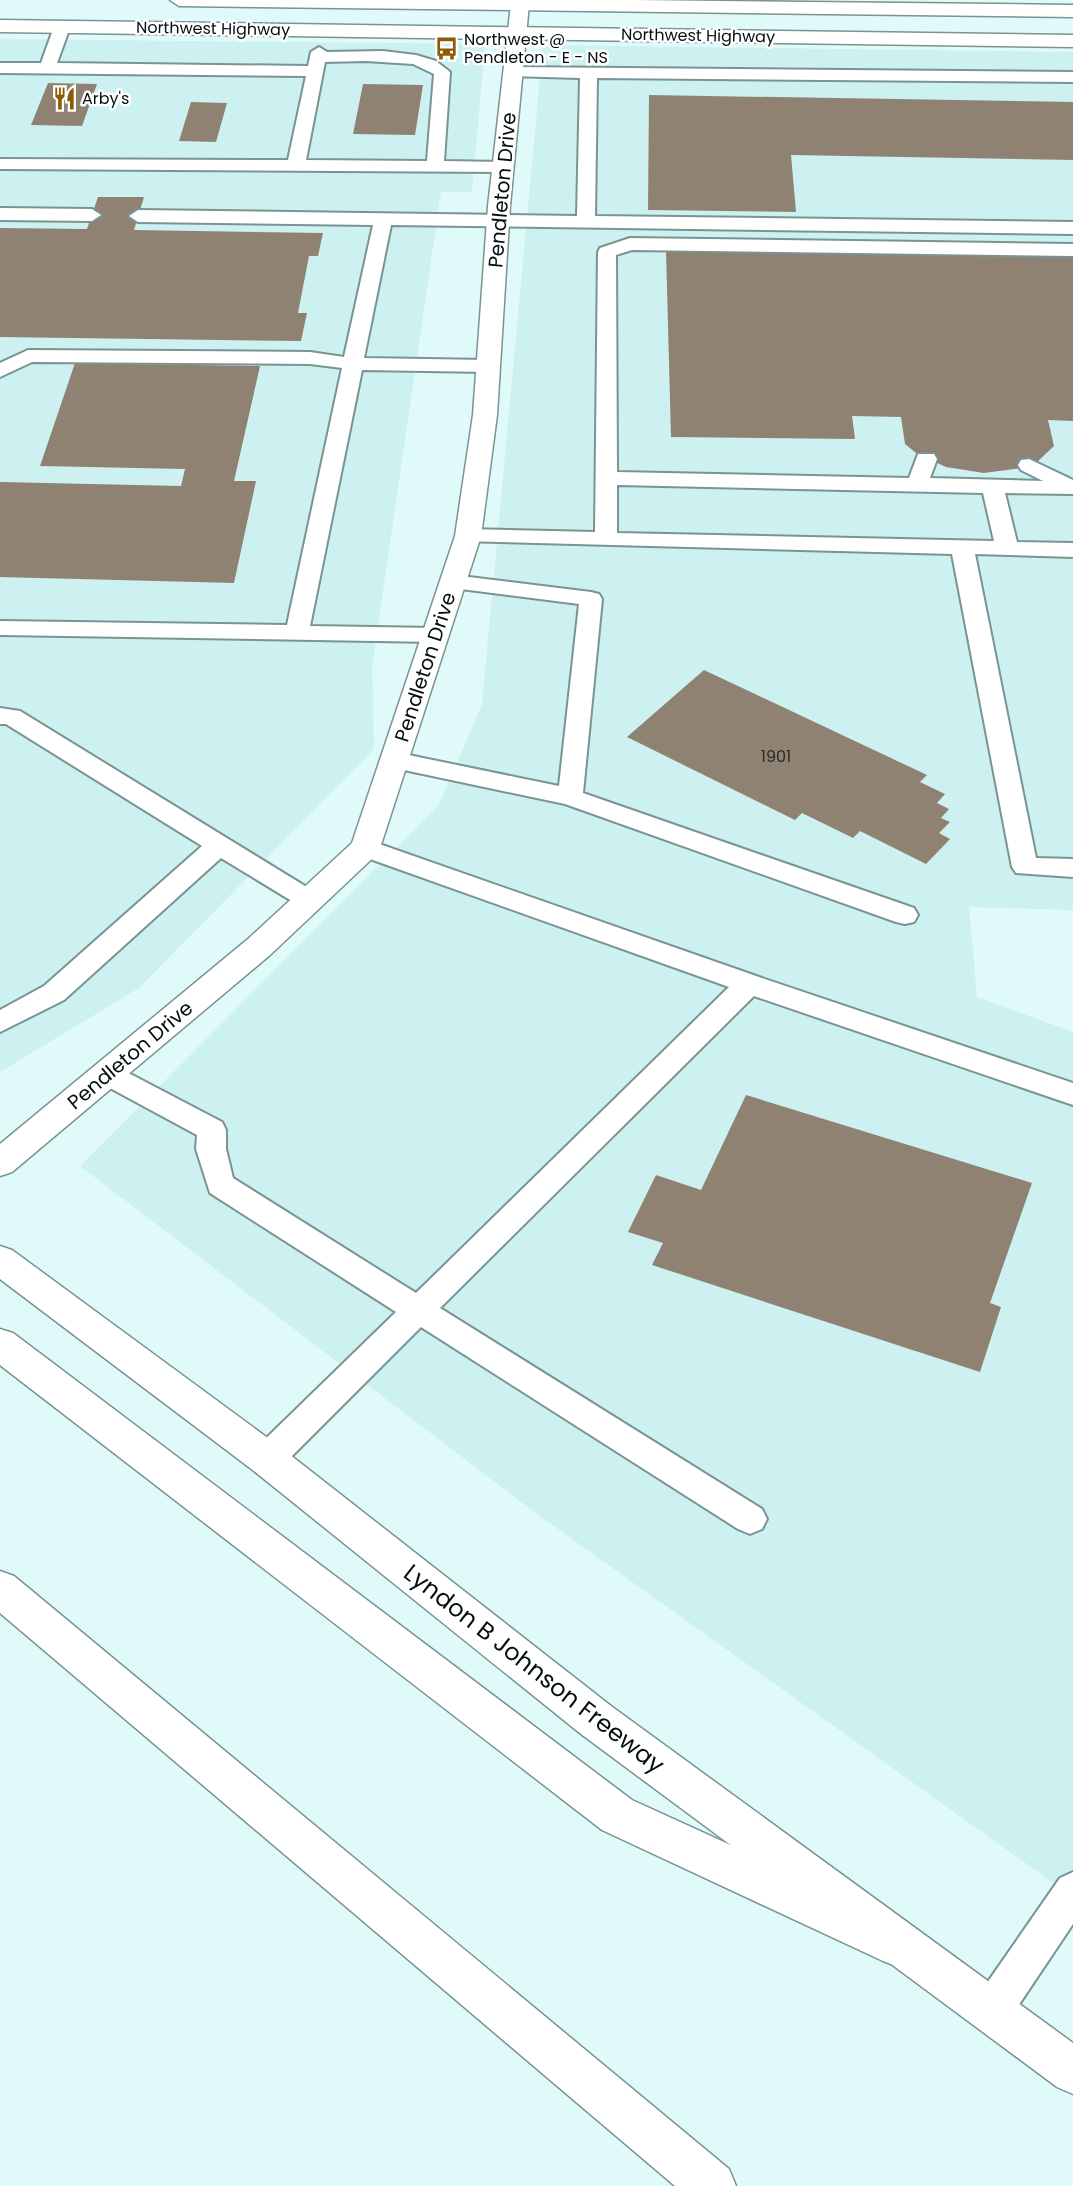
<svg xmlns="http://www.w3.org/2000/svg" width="1073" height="2186" font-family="Poppins,sans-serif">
<rect width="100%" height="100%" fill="#dffaf9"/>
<path fill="#ccf1f0" d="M 0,39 L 485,44 L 472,192 L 441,192 L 372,667 L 374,749 L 139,988 L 0,1072 Z
M 543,45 L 1073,52 L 1073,910 L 969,907 L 977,997 L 1073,1032 L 1073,1897 L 537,1514 L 80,1166 L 439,805 L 482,704 Z"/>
<path fill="#8f8272" d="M 48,83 L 97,84 L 82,126 L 31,125 Z
M 363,84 L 423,85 L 415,135 L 353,134 Z
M 649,95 L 1073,102 L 1073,160 L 791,155 L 796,212 L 648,210 Z
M 191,102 L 227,103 L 216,142 L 179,141 Z
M 98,197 L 144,197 L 134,230 L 323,233 L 318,256 L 309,256 L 298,313 L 307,313 L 301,341 L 0,337 L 0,228 L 87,229 Z
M 666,251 L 1073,256 L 1073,421 L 1048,420 L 1054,446 L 1036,463 L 1021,468 L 984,473 L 946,467 L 916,453 L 905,444 L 901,417 L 852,416 L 855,439 L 671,437 Z
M 75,363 L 260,366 L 234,481 L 256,481 L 234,583 L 0,577 L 0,482 L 181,486 L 185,469 L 40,466 Z
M 704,670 L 927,775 L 920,782 L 945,794 L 937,803 L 949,809 L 941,818 L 950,822 L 939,833 L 950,839 L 926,864 L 860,831 L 853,838 L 802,813 L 795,820 L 627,737 Z
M 746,1095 L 1032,1183 L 990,1303 L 1001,1307 L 980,1372 L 652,1265 L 663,1243 L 628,1232 L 656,1175 L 701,1190 Z"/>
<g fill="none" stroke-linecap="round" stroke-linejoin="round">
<defs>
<path id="service" d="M 62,22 L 70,27 L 57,63 L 308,66 L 311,52 L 319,47 L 327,52 L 383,51 L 416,55 L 436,61 L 450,72 L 444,161 L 503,162 L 512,167 L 503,172 L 0,169 L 0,159 L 288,160 L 306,76 L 0,73 L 0,63 L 41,63 L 54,27 ZM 366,61 L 413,64 L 434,74 L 427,161 L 306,160 L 325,62 Z
M 514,67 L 1073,72 L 1073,82 L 597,78 L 595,216 L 1073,222 L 1073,234 L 391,225 L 364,358 L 488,360 L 495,362 L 498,366 L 495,370 L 488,372 L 362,370 L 310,626 L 436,628 L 444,630 L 448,635 L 444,640 L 436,642 L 0,635 L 0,621 L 287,625 L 342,368 L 310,364 L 32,362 L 0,377 L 0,363 L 28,350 L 310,352 L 344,357 L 373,225 L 138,222 L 129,216 L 138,210 L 577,216 L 580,78 L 508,76 L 506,72 Z
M 0,208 L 92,209 L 101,215 L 92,221 L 0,220 Z
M 630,238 L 1073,244 L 1073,256 L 632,250 L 616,255 L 617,472 L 909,478 L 918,454 L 934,454 L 937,459 L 930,478 L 1043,481 L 1021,470 L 1018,465 L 1021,460 L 1029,459 L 1073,480 L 1073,494 L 1005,493 L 1017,542 L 1073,543 L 1073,557 L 975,554 L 1036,858 L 1073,859 L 1073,877 L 1016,873 L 1012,867 L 952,554 L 460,541 L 457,536 L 460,531 L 468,529 L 595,532 L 598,252 L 600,248 ZM 617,485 L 983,493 L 994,541 L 617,533 Z
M 453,575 L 591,592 L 599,594 L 602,599 L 583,793 L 914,908 L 918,915 L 914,922 L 905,924 L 896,922 L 565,804 L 385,766 L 382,760 L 385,754 L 394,752 L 559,786 L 579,604 L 445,587 L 442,582 L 445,577 Z
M 0,708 L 20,711 L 318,894 L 322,900 L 318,906 L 309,909 L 300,906 L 221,858 L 64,1000 L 0,1032 L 0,1010 L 44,986 L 202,846 L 6,724 L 0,724 Z
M 365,839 L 759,977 L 1073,1083 L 1073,1105 L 754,996 L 440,1308 L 762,1509 L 767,1519 L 762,1529 L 750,1534 L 738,1529 L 421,1327 L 279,1469 L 267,1473 L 255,1469 L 251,1459 L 255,1449 L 396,1312 L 210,1193 L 196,1149 L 197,1135 L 97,1081 L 93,1074 L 97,1067 L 107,1063 L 117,1067 L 222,1122 L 226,1130 L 226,1149 L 233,1178 L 416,1293 L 729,987 L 356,854 L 352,848 L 356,842 Z
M 1073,1872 L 1073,1924 L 1006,2024 L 992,2029 L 978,2024 L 973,2010 L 978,1996 L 1060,1878 Z"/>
<path id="minor" d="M 513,0 L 527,0 L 529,4 L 510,206 L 497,415 L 481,536 L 380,848 L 376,855 L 270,955 L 12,1172 L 0,1176 L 0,1144 L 248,939 L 352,843 L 455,536 L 473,415 L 488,206 L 511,4 Z"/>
<path id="secondary" d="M 170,0 L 634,0 L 1073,5 L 1073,17 L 179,6 Z
M 0,20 L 1073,35 L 1073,47 L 0,32 Z
M 0,1246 L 12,1250 L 280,1447 L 611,1706 L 1073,2043 L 1073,2094 L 1057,2087 L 581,1734 L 254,1471 L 0,1279 Z"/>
<path id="motorway" d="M 0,1329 L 13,1333 L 632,1800 L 915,1929 L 921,1945 L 915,1961 L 899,1967 L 883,1961 L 602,1830 L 0,1365 Z
M 0,1571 L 14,1576 L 729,2169 L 736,2186 L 675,2186 L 0,1613 Z"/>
</defs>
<use href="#service" stroke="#7a9393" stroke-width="4"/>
<use href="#minor" stroke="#7a9393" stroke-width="3"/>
<use href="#secondary" stroke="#7a9393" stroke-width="3"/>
<use href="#motorway" stroke="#7a9393" stroke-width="3"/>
<use href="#service" fill="#fff" fill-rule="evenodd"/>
<use href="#minor" fill="#fff" fill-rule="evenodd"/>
<use href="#secondary" fill="#fff" fill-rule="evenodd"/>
<use href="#motorway" fill="#fff" fill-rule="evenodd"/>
</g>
<defs>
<symbol id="bus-bare" viewBox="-9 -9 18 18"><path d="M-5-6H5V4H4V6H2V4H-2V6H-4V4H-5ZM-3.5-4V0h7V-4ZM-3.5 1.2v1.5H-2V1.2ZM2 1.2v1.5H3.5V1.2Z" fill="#8d5b07" stroke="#fff" stroke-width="2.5" paint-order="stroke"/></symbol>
<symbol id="restaurant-bare" viewBox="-9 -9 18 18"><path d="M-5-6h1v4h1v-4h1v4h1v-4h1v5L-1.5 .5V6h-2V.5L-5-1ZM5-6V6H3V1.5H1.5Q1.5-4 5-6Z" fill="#8d5b07" stroke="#fff" stroke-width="2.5" paint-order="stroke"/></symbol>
</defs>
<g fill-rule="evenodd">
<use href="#bus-bare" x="430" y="32" width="33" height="33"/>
<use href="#restaurant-bare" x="48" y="82" width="33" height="33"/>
</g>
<g text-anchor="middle" stroke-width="5" stroke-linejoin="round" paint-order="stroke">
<g font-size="16" fill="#050e0e" stroke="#fff">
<text transform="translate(213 28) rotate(1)" y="6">Northwest Highway</text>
<text transform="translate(698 35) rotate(1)" y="6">Northwest Highway</text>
</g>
<g font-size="16" fill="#050e0e" stroke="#fff" text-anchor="start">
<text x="464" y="45">Northwest @<tspan x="464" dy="18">Pendleton - E - NS</tspan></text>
<text x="82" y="104">Arby's</text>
</g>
<g font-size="16" fill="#282b27">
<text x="776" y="762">1901</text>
</g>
<g font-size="20" fill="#050e0e" stroke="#fff">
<text transform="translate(502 190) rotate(-85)" y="7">Pendleton Drive</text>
<text transform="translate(425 667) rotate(-72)" y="7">Pendleton Drive</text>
<text transform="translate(130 1055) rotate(-40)" y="7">Pendleton Drive</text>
</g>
<g font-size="24" fill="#050e0e" stroke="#fff">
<text transform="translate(534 1669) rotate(38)" y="8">Lyndon B Johnson Freeway</text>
</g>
</g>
</svg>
